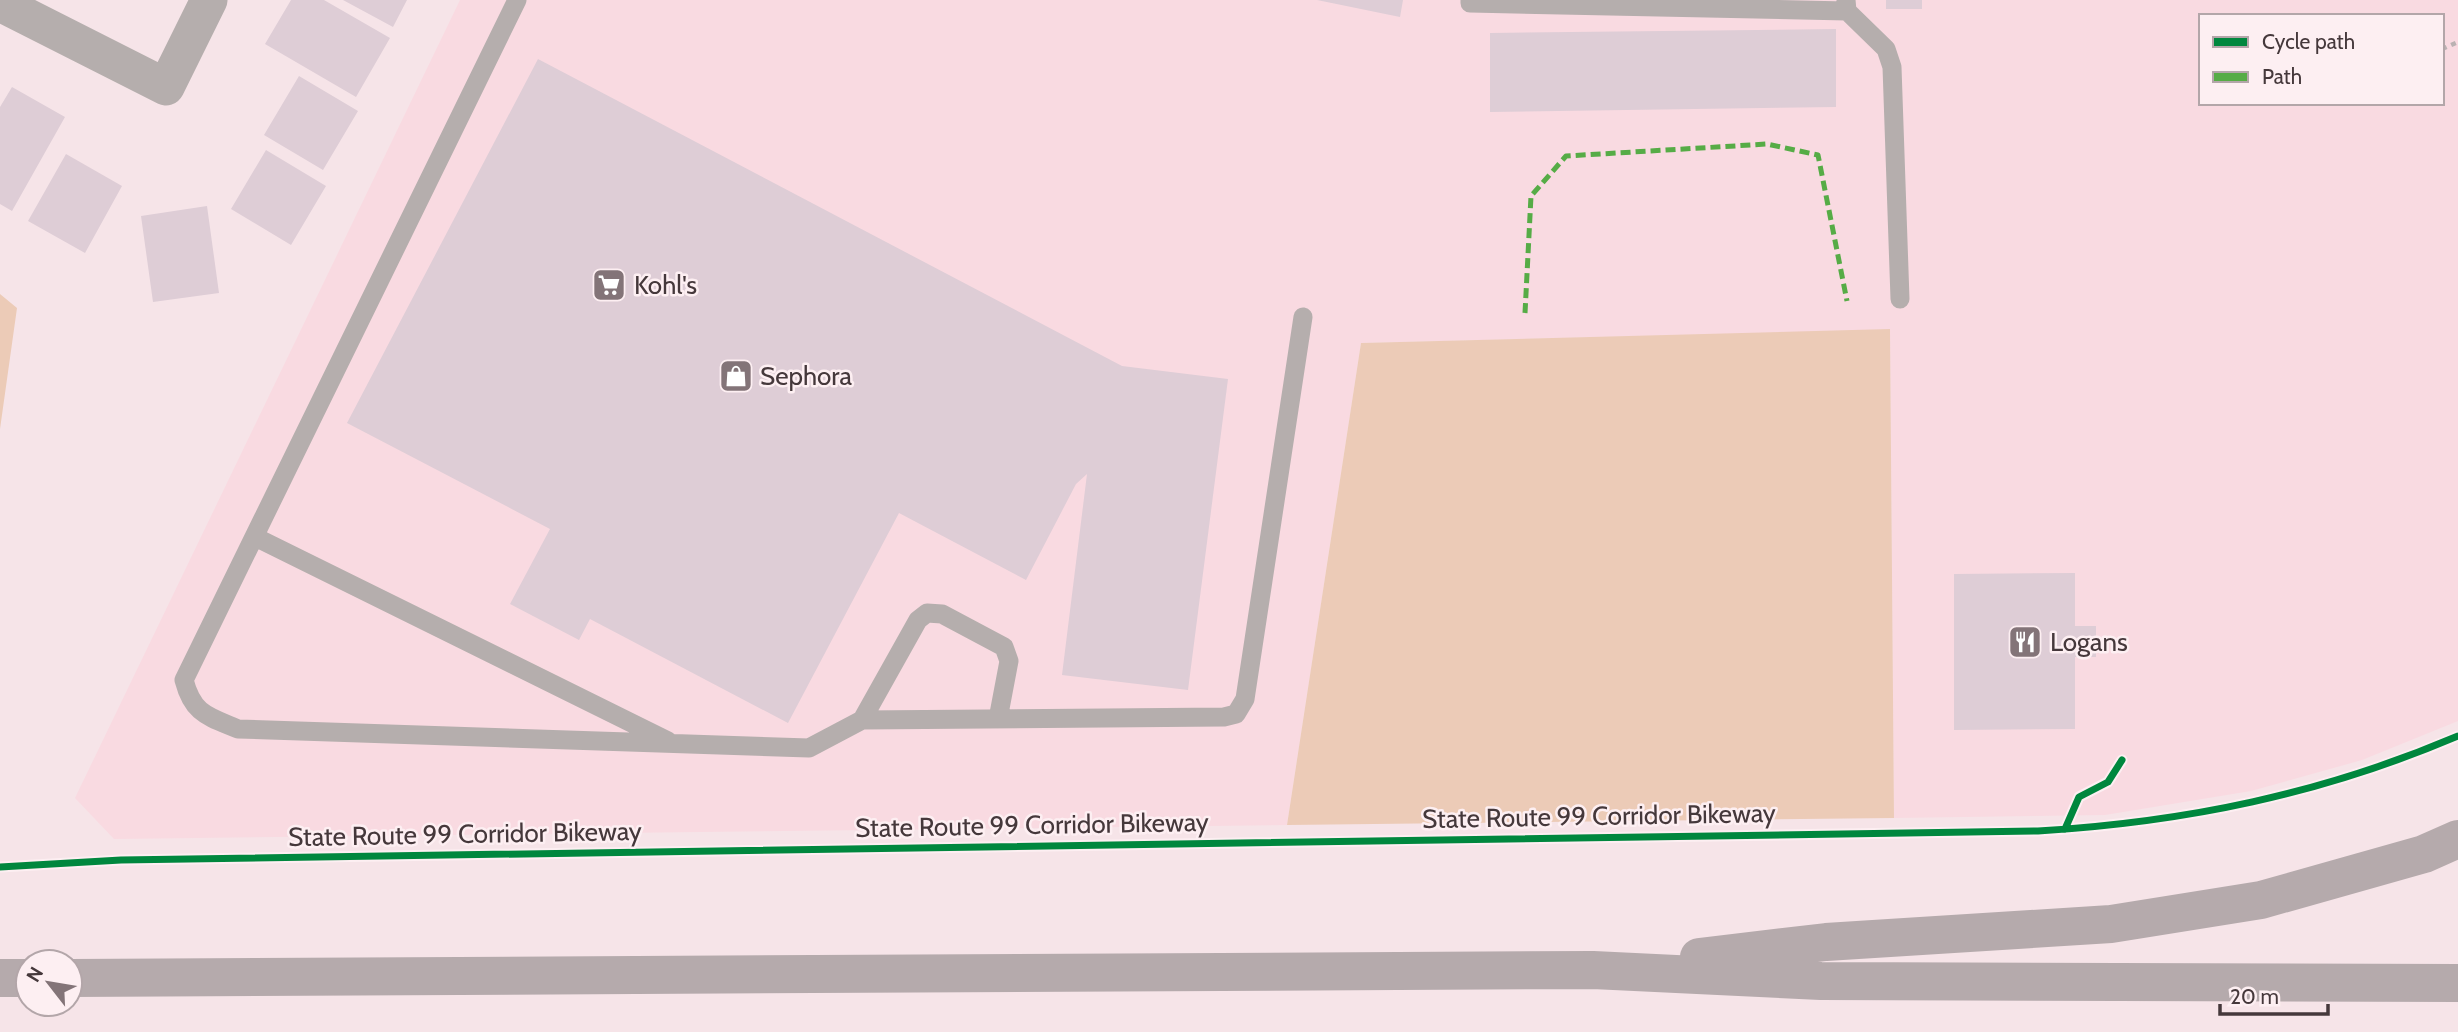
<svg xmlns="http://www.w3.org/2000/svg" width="2458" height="1032" font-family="Cabin,sans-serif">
<rect width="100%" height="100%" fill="#f6e4e8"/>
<path fill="#f9dae1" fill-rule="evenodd" d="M 460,0 L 2458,0 L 2458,721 L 2362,760 L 2251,791 L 2105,815 L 1894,818 L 1890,330 L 1361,343 L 1287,825 L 114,839 L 75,798 ZM 2201,16 L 2442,16 L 2442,103 L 2201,103 Z"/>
<path fill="#eccbb7" d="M 0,294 L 17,308 L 0,429 Z
M 1890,329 L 1894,818 L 1287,825 L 1361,343 Z"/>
<path fill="#decdd6" d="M 291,0 L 324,0 L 390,38 L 356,97 L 265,44 Z
M 343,0 L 407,0 L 393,27 Z
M 1317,0 L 1403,0 L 1400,17 Z
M 1886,0 L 1922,0 L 1922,9 L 1886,9 Z
M 1836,29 L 1836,107 L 1490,112 L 1490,33 Z
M 538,59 L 1122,366 L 1228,379 L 1188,690 L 1062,675 L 1087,474 L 1076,484 L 1026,580 L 899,513 L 788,723 L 590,619 L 579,640 L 510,604 L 550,529 L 347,423 Z
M 299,76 L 358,111 L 323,170 L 264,135 Z
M 12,87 L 65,117 L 12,211 L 0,204 L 0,107 Z
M 266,150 L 326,186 L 291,245 L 231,209 Z
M 66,154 L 122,186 L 85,253 L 28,221 Z
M 207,206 L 219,293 L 153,302 L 141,216 Z
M 2075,573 L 2075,626 L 2096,626 L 2096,657 L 2075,657 L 2075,729 L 1954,730 L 1954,574 Z"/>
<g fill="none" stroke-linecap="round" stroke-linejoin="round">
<path stroke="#bab1b2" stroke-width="4.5" stroke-dasharray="5 5" stroke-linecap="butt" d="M 2442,49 L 2458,42"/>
<path stroke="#b5aead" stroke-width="19" d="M 517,0 L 184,680 C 193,714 207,716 238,729 L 809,748 L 862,720 L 1224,717 L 1236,714 L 1245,699 L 1303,317
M 1470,0 L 1470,3 L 1847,11 L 1846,0
M 1847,11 L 1886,49 L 1892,67 L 1900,299
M 255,537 L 668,741
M 862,720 L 918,620 L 927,613 L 942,614 L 1004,647 L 1009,661 L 998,719"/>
<path stroke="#b5aead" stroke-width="37" d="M 0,3 L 166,87 L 209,0"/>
<path stroke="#b5aaac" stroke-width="38" d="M 1699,957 L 1826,942 L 2111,924 L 2261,900 L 2424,854 L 2458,839
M 0,978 L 28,978
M 70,978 L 1593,970 L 1821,981 L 2458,983"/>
<path stroke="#56ac46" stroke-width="5" stroke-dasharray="10 5" stroke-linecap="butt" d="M 1525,313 L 1531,196 L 1566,156 L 1767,144 L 1818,155 L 1847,301"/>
<defs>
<path id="cycleway" d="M 2065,829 L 2079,797 L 2108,782 L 2122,760
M 0,867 L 121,860 L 2038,831 C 2186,822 2322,794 2458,736"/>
</defs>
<use href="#cycleway" stroke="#fdeff2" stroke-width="11"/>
<use href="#cycleway" stroke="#00873e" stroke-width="7"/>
</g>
<defs>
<symbol id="supermarket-square" viewBox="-11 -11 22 22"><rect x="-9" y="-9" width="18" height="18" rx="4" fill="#837478" stroke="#fdeff2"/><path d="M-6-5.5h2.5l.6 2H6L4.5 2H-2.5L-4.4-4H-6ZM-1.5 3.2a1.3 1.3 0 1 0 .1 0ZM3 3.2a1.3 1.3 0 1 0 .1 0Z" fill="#fff"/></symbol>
<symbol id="shop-square" viewBox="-11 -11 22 22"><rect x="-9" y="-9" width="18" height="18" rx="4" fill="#837478" stroke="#fdeff2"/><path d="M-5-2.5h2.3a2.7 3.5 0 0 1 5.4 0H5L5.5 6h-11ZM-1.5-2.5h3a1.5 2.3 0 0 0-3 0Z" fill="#fff"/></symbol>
<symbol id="restaurant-square" viewBox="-11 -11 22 22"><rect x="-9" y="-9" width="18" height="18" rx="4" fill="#837478" stroke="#fdeff2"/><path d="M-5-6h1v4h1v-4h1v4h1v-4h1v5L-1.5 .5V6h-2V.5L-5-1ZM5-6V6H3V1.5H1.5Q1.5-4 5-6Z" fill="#fff"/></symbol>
</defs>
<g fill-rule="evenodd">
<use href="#supermarket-square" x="590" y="266" width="38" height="38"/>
<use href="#shop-square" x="717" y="357" width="38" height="38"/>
<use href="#restaurant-square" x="2006" y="623" width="38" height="38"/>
</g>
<g text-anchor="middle" stroke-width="5" stroke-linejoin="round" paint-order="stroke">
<g font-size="26" fill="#45383b" stroke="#fdeff2" text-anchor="start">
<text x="634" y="294">Kohl's</text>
<text x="760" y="385">Sephora</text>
<text x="2050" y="651">Logans</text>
</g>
<g font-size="26" fill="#45383b" stroke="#fdeff2">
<text transform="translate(1599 816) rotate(-1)" y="9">State Route 99 Corridor Bikeway</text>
<text transform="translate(1032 825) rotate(-1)" y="9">State Route 99 Corridor Bikeway</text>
<text transform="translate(465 834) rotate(-1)" y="9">State Route 99 Corridor Bikeway</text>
</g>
</g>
<rect x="2199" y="14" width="245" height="91" fill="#fdeff2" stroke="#b3a6a9" stroke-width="2"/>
<rect x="2213" y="37" width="35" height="10" fill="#00873e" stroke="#b3a6a9" stroke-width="2"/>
<text x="2262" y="49" font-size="21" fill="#45383b">Cycle path</text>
<rect x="2213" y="72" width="35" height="10" fill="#56ac46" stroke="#b3a6a9" stroke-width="2"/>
<text x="2262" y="84" font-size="21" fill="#45383b">Path</text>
<g transform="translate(49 983) rotate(301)"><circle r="33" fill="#fdeff2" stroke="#b3a6a9" stroke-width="2"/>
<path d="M0-5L12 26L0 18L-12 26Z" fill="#837478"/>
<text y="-10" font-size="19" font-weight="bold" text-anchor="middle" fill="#45383b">N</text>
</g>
<path d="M2220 1004v10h108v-10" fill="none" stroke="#45383b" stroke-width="3.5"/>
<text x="2230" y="1004" font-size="21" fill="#45383b" stroke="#fdeff2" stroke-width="5" paint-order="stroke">20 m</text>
</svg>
